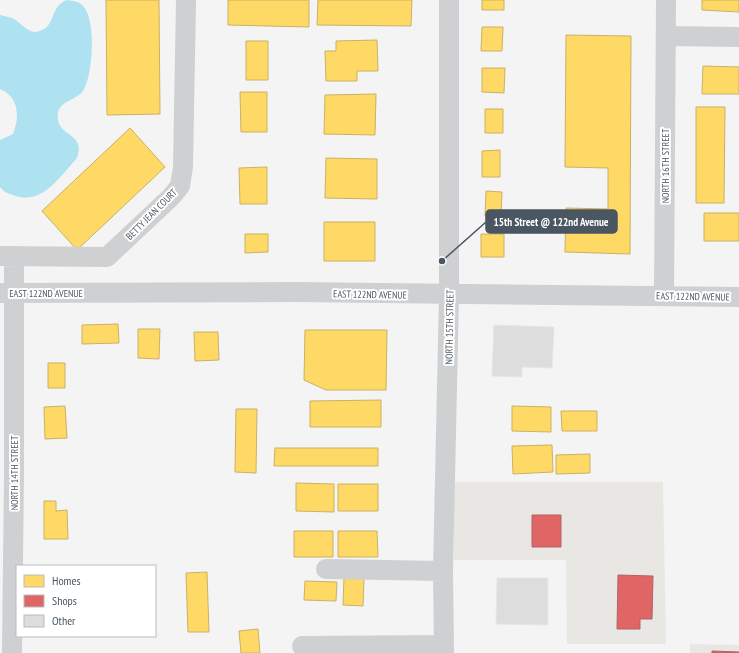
<svg xmlns="http://www.w3.org/2000/svg" width="739" height="653" font-family="'PT Sans Narrow',sans-serif">
<rect width="100%" height="100%" fill="#f4f4f4"/>
<path fill="#e8e7e3" d="M 454,482 L 663,482 L 666,644 L 567,644 L 566,560 L 454,560 Z
M 690,644 L 739,645 L 739,653 L 690,653 Z"/>
<path fill="#aee2f0" d="M 67,0 C 73,1 80,1 84,7 C 96,22 93,73 84,89 C 79,100 60,100 58,113 C 54,138 87,131 77,158 C 61,175 43,205 16,196 C 9,194 5,193 0,187 L 0,140 L 13,134 C 20,117 19,97 0,89 L 0,15 C 4,16 9,17 12,18 C 23,23 29,37 42,30 C 56,24 50,6 67,0 Z"/>
<path fill="#ffd966" stroke="#c9b264" d="M 106,0 L 159,0 L 160,114 L 107,115 Z
M 228,0 L 309,0 L 309,27 L 228,25 Z
M 318,0 L 412,0 L 411,26 L 317,25 Z
M 482,0 L 504,0 L 504,10 L 482,10 Z
M 702,0 L 739,0 L 739,12 L 702,10 Z
M 482,27 L 503,27 L 502,51 L 481,51 Z
M 566,35 L 631,36 L 630,254 L 565,252 L 566,208 L 608,209 L 608,168 L 565,167 Z
M 377,40 L 378,71 L 357,71 L 357,81 L 326,81 L 325,51 L 336,51 L 336,41 Z
M 246,41 L 268,41 L 268,80 L 246,80 Z
M 703,66 L 739,67 L 739,94 L 702,94 Z
M 482,68 L 505,68 L 504,93 L 482,92 Z
M 240,92 L 267,92 L 267,132 L 241,132 Z
M 376,94 L 375,135 L 324,134 L 325,95 Z
M 696,107 L 725,107 L 724,203 L 696,203 Z
M 485,109 L 503,109 L 503,133 L 485,133 Z
M 130,128 L 165,167 L 77,250 L 42,211 Z
M 500,150 L 500,177 L 482,177 L 482,151 Z
M 326,158 L 377,159 L 377,199 L 325,198 Z
M 267,167 L 267,204 L 240,204 L 239,168 Z
M 486,191 L 502,192 L 501,216 L 485,216 Z
M 704,213 L 739,213 L 739,241 L 704,241 Z
M 324,222 L 375,222 L 375,261 L 324,261 Z
M 245,234 L 268,234 L 268,252 L 245,253 Z
M 481,234 L 504,234 L 504,257 L 481,257 Z
M 118,324 L 119,343 L 82,344 L 82,325 Z
M 138,329 L 160,329 L 159,359 L 138,358 Z
M 305,330 L 387,330 L 386,390 L 326,390 L 304,380 Z
M 194,332 L 218,332 L 219,360 L 195,361 Z
M 48,363 L 65,363 L 65,388 L 48,388 Z
M 381,400 L 381,427 L 310,427 L 310,401 Z
M 65,406 L 67,438 L 45,439 L 44,407 Z
M 512,406 L 551,407 L 551,432 L 512,431 Z
M 236,409 L 257,409 L 256,473 L 235,472 Z
M 561,411 L 597,411 L 597,431 L 562,431 Z
M 552,445 L 553,472 L 513,474 L 512,446 Z
M 275,448 L 378,448 L 378,466 L 274,466 Z
M 590,454 L 590,473 L 556,474 L 556,455 Z
M 296,483 L 334,484 L 334,512 L 296,511 Z
M 338,484 L 378,484 L 378,511 L 338,511 Z
M 44,501 L 56,501 L 56,511 L 67,510 L 68,539 L 44,539 Z
M 294,531 L 333,531 L 333,557 L 294,557 Z
M 338,531 L 377,531 L 378,557 L 338,557 Z
M 207,572 L 209,632 L 188,632 L 186,573 Z
M 344,577 L 364,578 L 363,606 L 343,605 Z
M 305,581 L 337,582 L 336,601 L 304,600 Z
M 258,629 L 260,653 L 241,653 L 239,631 Z"/>
<path fill="#e06666" stroke="#b36164" d="M 532,515 L 561,515 L 561,547 L 532,547 Z
M 618,575 L 653,576 L 652,619 L 640,619 L 640,629 L 617,629 Z
M 712,651 L 739,652 L 739,653 L 712,653 Z"/>
<path fill="#ddddde" stroke="#e5e6e7" d="M 494,325 L 554,327 L 552,368 L 522,367 L 522,377 L 492,376 Z
M 497,578 L 548,578 L 548,625 L 496,624 Z"/>
<g fill="none" stroke-linecap="round" stroke-linejoin="round">
<path stroke="#ced0d2" stroke-width="20" d="M 667,36 L 739,37
M 0,256 L 107,257 L 171,197 L 180,186 L 183,167 L 186,0
M 0,293 L 295,292 L 739,297
M 664,295 L 666,0
M 326,569 L 443,571
M 302,646 L 444,645
M 12,653 L 14,473 L 14,256
M 444,653 L 443,571 L 449,295 L 449,0"/>
</g>
<g text-anchor="middle" stroke-width="4" stroke-linejoin="round" paint-order="stroke">
<g font-size="10" fill="#4a5661" stroke="#fff">
<text transform="translate(665 166) rotate(-90)" y="4">NORTH 16TH STREET</text>
<text transform="translate(151 214) rotate(-45)" y="4">BETTY JEAN COURT</text>
<text x="46" y="297">EAST 122ND AVENUE</text>
<text transform="translate(370 294) rotate(1)" y="4">EAST 122ND AVENUE</text>
<text transform="translate(693 296) rotate(1)" y="4">EAST 122ND AVENUE</text>
<text transform="translate(449 327) rotate(-89)" y="4">NORTH 15TH STREET</text>
<text transform="translate(14 473) rotate(-90)" y="4">NORTH 14TH STREET</text>
</g>
</g>
<path fill="none" stroke="#4a5661" stroke-width="1.5" d="M442 261L486 222"/>
<circle fill="#4a5661" stroke="#fff" stroke-width="1.5" cx="442" cy="261" r="4"/>
<rect fill="#4a5661" stroke="#4a5661" stroke-width="1.5" x="486" y="210" width="131" height="23" rx="4"/>
<g font-size="11" text-anchor="middle" font-weight="bold" fill="#fff">
<text x="551" y="226">15th Street @ 122nd Avenue</text>
</g>
<rect x="16" y="565" width="140" height="72" fill="#ffffff" stroke="#b7bbc0"/>
<rect x="24" y="575" width="20" height="12" fill="#ffd966" stroke="#b7bbc0"/>
<text x="52" y="585" font-size="12" fill="#4a5661">Homes</text>
<rect x="24" y="595" width="20" height="12" fill="#e06666" stroke="#b7bbc0"/>
<text x="52" y="605" font-size="12" fill="#4a5661">Shops</text>
<rect x="24" y="615" width="20" height="12" fill="#ddddde" stroke="#b7bbc0"/>
<text x="52" y="625" font-size="12" fill="#4a5661">Other</text>
</svg>
